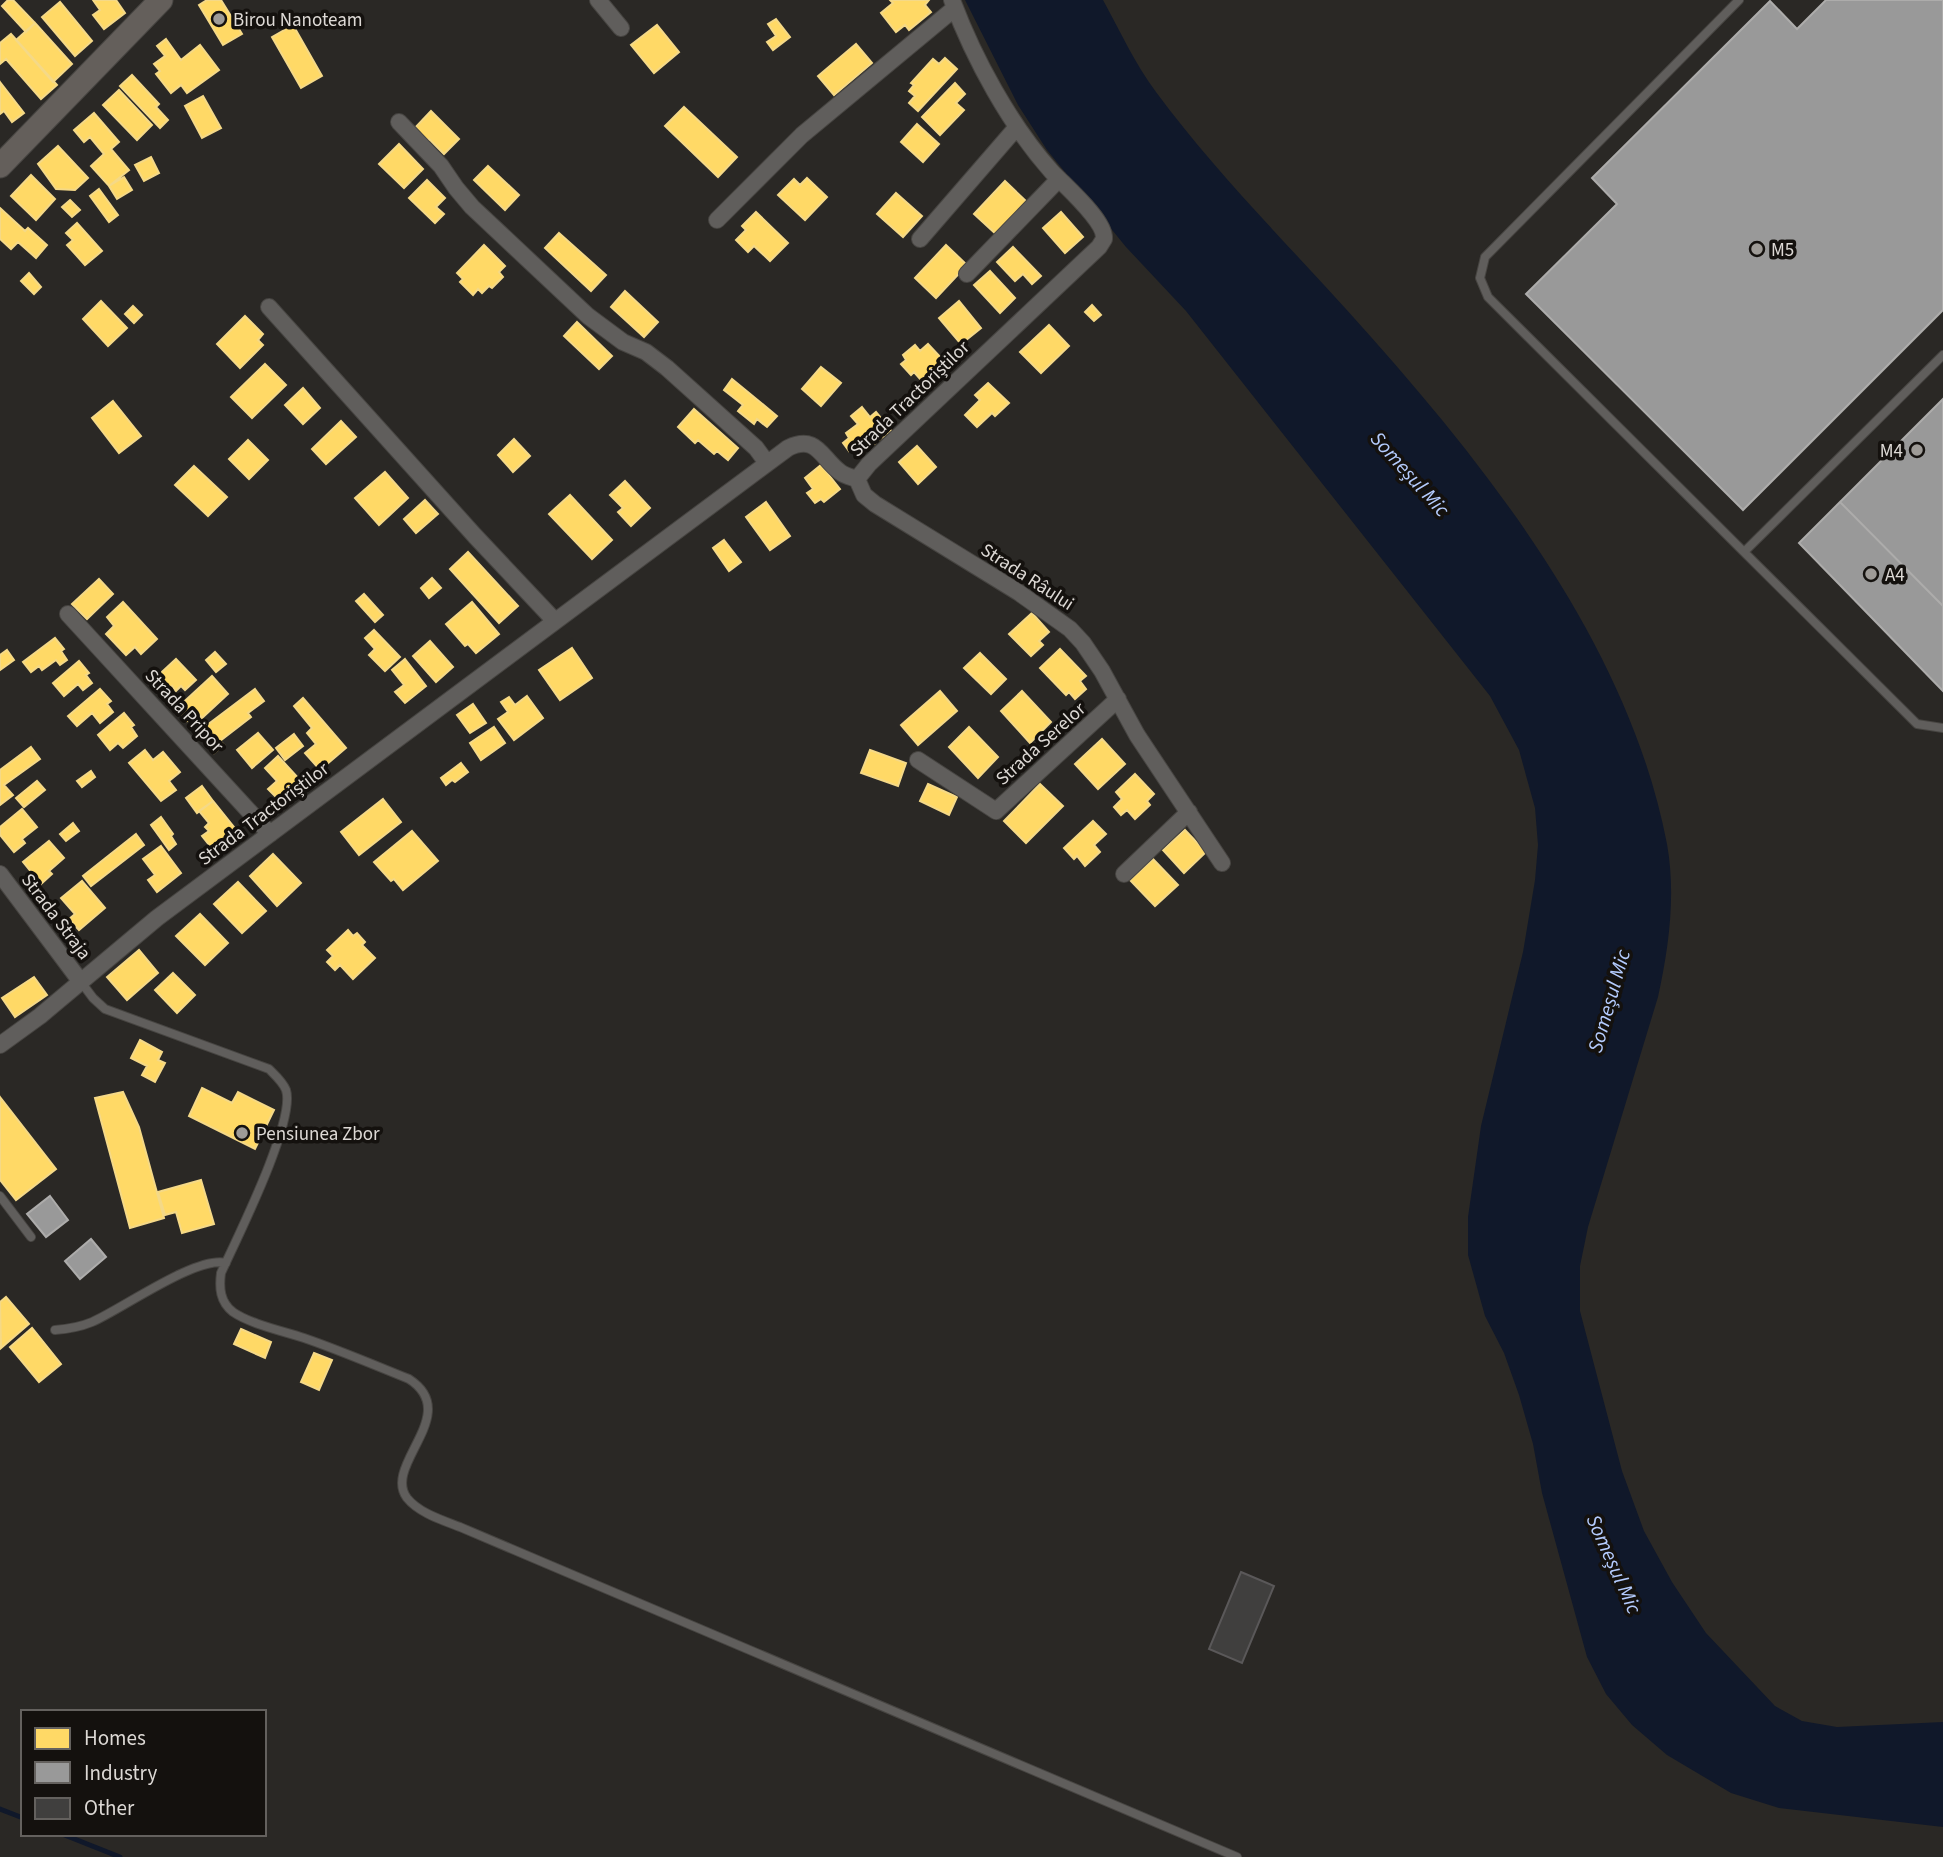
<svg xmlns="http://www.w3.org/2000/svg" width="1943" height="1857" font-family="'Source Sans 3',sans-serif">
<rect width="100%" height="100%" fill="#2a2825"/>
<path fill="#10182a" d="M 965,0 L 1103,0 C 1120,31 1135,64 1156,92 C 1207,161 1266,222 1324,285 C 1467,441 1626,630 1667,844 C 1676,894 1669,947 1658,997 L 1588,1227 L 1580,1266 L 1580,1311 L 1622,1471 L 1644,1531 L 1672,1582 L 1706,1633 L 1775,1706 L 1802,1721 L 1837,1727 L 1943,1722 L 1943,1827 L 1779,1808 L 1731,1793 L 1667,1755 L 1632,1725 L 1606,1694 L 1587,1657 L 1542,1493 L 1533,1444 L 1519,1395 L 1504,1353 L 1485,1316 L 1468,1255 L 1468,1217 L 1481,1126 L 1523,952 L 1535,880 L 1538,845 L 1535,808 L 1519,750 L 1490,696 L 1186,311 L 1126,247 L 1047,150 L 1018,105 Z"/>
<path fill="#ffd966" stroke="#f5d987" stroke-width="2" d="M 8,0 L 13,0 L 35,23 L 26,32 L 2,6 Z
M 93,0 L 116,0 L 125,13 L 104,29 L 93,15 L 100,10 Z
M 207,0 L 221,0 L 242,34 L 223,45 L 199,5 Z
M 890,0 L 929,0 L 925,5 L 931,12 L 909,30 L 905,25 L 896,32 L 881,13 L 893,3 Z
M 60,2 L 92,41 L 75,56 L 42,17 Z
M 776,19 L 790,37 L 773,50 L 767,42 L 776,36 L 768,24 Z
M 35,23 L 72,64 L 53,82 L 16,40 Z
M 293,25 L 322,76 L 301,88 L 272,37 Z
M 657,25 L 679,52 L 654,73 L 631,45 Z
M 11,34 L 57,85 L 41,99 L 6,59 L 0,64 L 0,43 Z
M 166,39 L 181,60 L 200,45 L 219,70 L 187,93 L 181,85 L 171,93 L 156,74 L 160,71 L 154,64 L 165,56 L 157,46 Z
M 856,44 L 872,63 L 834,95 L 818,76 Z
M 945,58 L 957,69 L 918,111 L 909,103 L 915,96 L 909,91 L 914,85 L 911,83 L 933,59 L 939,64 Z
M 132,75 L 159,104 L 156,107 L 168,120 L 160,128 L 120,86 Z
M 0,82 L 24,113 L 12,122 L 4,111 L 0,114 Z
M 955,83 L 965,94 L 956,103 L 964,110 L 940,135 L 922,117 Z
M 119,90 L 152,125 L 137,140 L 103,105 Z
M 203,96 L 221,128 L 202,138 L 185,106 Z
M 684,107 L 737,157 L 718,177 L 665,126 Z
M 431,111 L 459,139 L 444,154 L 429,139 L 426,142 L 413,130 Z
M 94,113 L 119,142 L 111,149 L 129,170 L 109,186 L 91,166 L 104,154 L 90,137 L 84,142 L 74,130 Z
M 917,124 L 939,144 L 923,162 L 901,142 Z
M 399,144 L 423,169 L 404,188 L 379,164 Z
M 58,146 L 88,178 L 75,190 L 56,189 L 38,164 Z
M 151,157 L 159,173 L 144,181 L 135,165 Z
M 488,166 L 519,195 L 505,210 L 474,180 Z
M 31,175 L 55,199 L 36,220 L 11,196 Z
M 124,177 L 132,190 L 117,199 L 109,186 Z
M 807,178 L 827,197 L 805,220 L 778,195 L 794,179 L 800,185 Z
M 427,180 L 445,198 L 436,207 L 444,214 L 435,223 L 409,198 Z
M 1005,181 L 1028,203 L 997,235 L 974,214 Z
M 99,189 L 118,215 L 109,222 L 90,196 Z
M 896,193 L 922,216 L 903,237 L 877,214 Z
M 70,200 L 80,210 L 72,217 L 62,207 Z
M 0,208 L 25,231 L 28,228 L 47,245 L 36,258 L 18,242 L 11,249 L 0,239 Z
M 756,212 L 788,243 L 770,261 L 754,246 L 748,252 L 736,240 L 746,230 L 742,226 Z
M 1061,212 L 1083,237 L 1065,253 L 1043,228 Z
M 77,223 L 102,251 L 85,265 L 67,245 L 73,240 L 66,233 Z
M 559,233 L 606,275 L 591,291 L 545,248 Z
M 484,245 L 505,266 L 499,272 L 503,277 L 492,288 L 489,286 L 482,293 L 478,289 L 473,295 L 460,282 L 463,279 L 457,273 Z
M 946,245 L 967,265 L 936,298 L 915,278 Z
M 1013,247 L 1041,276 L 1032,284 L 1023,274 L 1015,281 L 997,262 Z
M 990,271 L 1015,298 L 1000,313 L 974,285 Z
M 29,273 L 41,287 L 34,294 L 21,281 Z
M 625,291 L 658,322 L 644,337 L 611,307 Z
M 101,301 L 127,328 L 108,346 L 83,319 Z
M 959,301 L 981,328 L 961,344 L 939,318 Z
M 1092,305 L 1101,315 L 1094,321 L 1085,312 Z
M 133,306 L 142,315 L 134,323 L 125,314 Z
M 245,316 L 263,334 L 258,340 L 263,345 L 240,368 L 217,344 Z
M 577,322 L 612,356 L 599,369 L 564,336 Z
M 1049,325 L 1069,346 L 1041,373 L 1020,352 Z
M 928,344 L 943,360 L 921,380 L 914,372 L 911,375 L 901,364 L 906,360 L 903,355 L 915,345 L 920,351 Z
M 265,364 L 286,385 L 252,418 L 231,397 Z
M 821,367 L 841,383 L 821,406 L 802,389 Z
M 732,379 L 777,416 L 767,427 L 757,419 L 754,424 L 738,411 L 743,405 L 724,390 Z
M 988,383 L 1009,403 L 995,416 L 992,413 L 977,427 L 965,415 L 980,400 L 975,395 Z
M 303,388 L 320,408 L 303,424 L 285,405 Z
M 113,401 L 141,436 L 119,453 L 92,418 Z
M 862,407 L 870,417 L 876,412 L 891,430 L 862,454 L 855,446 L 849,451 L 843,443 L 849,438 L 846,433 L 858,424 L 851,416 Z
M 694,409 L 738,448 L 728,460 L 717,451 L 714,454 L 698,440 L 695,443 L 678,427 Z
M 341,421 L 356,437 L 326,464 L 312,449 Z
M 514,439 L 530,456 L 513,472 L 498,455 Z
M 248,440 L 268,460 L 249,479 L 229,459 Z
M 917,446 L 936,467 L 918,484 L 899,462 Z
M 821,465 L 840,489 L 824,502 L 821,499 L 815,503 L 807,493 L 813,489 L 805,478 Z
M 194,466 L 227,497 L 208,516 L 175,485 Z
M 385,472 L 408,498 L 379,525 L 355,498 Z
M 625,481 L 650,508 L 631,526 L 618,512 L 623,508 L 610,495 Z
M 570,495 L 612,540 L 592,559 L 549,514 Z
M 425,500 L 438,514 L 416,533 L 404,519 Z
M 766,502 L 790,536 L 770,550 L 746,517 Z
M 724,540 L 741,562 L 729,571 L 713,548 Z
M 468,552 L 518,606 L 499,623 L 450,569 Z
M 432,578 L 441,588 L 429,598 L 421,588 Z
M 99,579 L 113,594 L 87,619 L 72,604 Z
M 364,594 L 383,615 L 375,622 L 356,601 Z
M 123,602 L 157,639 L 141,654 L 135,647 L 126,655 L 106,634 L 114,626 L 107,617 Z
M 472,602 L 499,634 L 476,653 L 468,644 L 465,646 L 446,624 Z
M 1032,613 L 1049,632 L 1039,641 L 1043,645 L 1031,656 L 1009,634 Z
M 374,630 L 400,657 L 385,671 L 369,655 L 375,649 L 365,638 Z
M 55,638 L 64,649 L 61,651 L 67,660 L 60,665 L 56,660 L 42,670 L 39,666 L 31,672 L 23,662 Z
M 430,641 L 453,667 L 436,682 L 413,656 Z
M 572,648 L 592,678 L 560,700 L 539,670 Z
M 1060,649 L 1086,676 L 1080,681 L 1086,689 L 1075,699 L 1069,692 L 1066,695 L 1040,668 Z
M 7,650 L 14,660 L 0,670 L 0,655 Z
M 215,652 L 226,664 L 216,672 L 206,660 Z
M 980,653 L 1006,679 L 991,694 L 964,668 Z
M 176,659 L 196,680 L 185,690 L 181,686 L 176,691 L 172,686 L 162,695 L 151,682 Z
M 405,659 L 426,686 L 405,703 L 395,692 L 404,685 L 392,670 Z
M 79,661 L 89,673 L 86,675 L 92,683 L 83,690 L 78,684 L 64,696 L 53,683 Z
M 212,676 L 228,694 L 202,718 L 197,712 L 187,721 L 176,709 Z
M 100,689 L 111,701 L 107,704 L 113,712 L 100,723 L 92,713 L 77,726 L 68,716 Z
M 255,689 L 264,701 L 248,713 L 251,717 L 220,741 L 224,745 L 214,753 L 198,732 Z
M 940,691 L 957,711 L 918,745 L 901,725 Z
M 1022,691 L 1051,722 L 1030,743 L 1001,711 Z
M 527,696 L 543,718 L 514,740 L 498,719 L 508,712 L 501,702 L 509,697 L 515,705 Z
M 303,698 L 346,748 L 320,770 L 305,753 L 316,744 L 307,733 L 312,728 L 294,706 Z
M 473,704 L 486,723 L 470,733 L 457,715 Z
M 124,713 L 134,725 L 131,727 L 137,736 L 123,748 L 118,743 L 110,750 L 98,735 Z
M 494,727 L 505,743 L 481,760 L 470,743 Z
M 969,727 L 998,757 L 978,778 L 949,747 Z
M 258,733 L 273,750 L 252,768 L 237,750 Z
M 294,734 L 303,746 L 285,760 L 276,748 Z
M 1102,739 L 1125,764 L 1098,789 L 1075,764 Z
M 31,747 L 40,759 L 4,785 L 13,795 L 0,805 L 0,770 Z
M 145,750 L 153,760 L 163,752 L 180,772 L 169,781 L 176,790 L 161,801 L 129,763 Z
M 870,750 L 906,763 L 898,786 L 861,773 Z
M 278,756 L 300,780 L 279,800 L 268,789 L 277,781 L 265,768 Z
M 461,763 L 468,772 L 455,782 L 452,780 L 446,785 L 441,778 Z
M 91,771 L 95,777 L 82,787 L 77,781 Z
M 1135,774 L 1154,794 L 1147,801 L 1150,805 L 1135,819 L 1127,810 L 1121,815 L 1114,807 L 1122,799 L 1116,792 Z
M 37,781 L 45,790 L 24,807 L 16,798 Z
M 928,784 L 957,797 L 949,815 L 920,801 Z
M 1040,784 L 1063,806 L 1026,843 L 1004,821 Z
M 202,786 L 213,801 L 197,813 L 186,798 Z
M 383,799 L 401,822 L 359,855 L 341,832 Z
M 213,801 L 238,832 L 214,851 L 202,836 L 209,831 L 205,827 L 209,823 L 199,811 Z
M 22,809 L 37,827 L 22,839 L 25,843 L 14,852 L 0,835 L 0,827 Z
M 161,817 L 173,834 L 171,836 L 176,844 L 169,850 L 151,825 Z
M 1093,821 L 1106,834 L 1094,845 L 1100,852 L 1085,866 L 1077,856 L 1074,859 L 1064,848 Z
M 73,823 L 79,831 L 66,841 L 60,834 Z
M 1185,830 L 1206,852 L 1184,873 L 1163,850 Z
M 412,831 L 438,861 L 403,890 L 394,879 L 391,881 L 374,862 Z
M 136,834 L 144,845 L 91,886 L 83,876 Z
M 49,841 L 64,858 L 49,871 L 52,874 L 41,884 L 23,862 Z
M 161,846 L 181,873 L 157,892 L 148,880 L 155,875 L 143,859 Z
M 273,854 L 301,883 L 277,906 L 250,876 Z
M 1153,859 L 1178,885 L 1155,906 L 1130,880 Z
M 82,881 L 105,908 L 79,930 L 69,919 L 75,914 L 61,898 Z
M 238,882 L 266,911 L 242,933 L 214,904 Z
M 200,914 L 228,943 L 205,965 L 176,936 Z
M 348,930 L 353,936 L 357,933 L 365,942 L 362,945 L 375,958 L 353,979 L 340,965 L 335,970 L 327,962 L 333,956 L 327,950 Z
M 139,950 L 158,973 L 127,1000 L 107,977 Z
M 173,973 L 195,995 L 177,1013 L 155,990 Z
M 34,977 L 47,995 L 15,1017 L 2,998 Z
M 140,1040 L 162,1052 L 158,1060 L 165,1063 L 155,1082 L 142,1075 L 147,1066 L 131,1058 Z
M 202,1088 L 232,1103 L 238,1092 L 274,1110 L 255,1149 L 189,1116 Z
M 123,1092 L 139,1127 L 164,1218 L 130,1228 L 95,1098 Z
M 0,1097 L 56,1169 L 16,1200 L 0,1180 Z
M 201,1180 L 214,1224 L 182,1233 L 176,1212 L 165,1215 L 158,1192 Z
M 6,1297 L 29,1324 L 1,1348 L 0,1302 Z
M 32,1328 L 61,1364 L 39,1382 L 10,1347 Z
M 241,1329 L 271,1342 L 265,1358 L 234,1344 Z
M 314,1353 L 332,1360 L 319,1390 L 301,1382 Z"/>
<path fill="#999" stroke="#adacab" stroke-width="2" d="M 1826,0 L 1943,0 L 1943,310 L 1743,510 L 1526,294 L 1617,204 L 1592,178 L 1770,1 L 1797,29 Z
M 1943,399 L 1943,606 L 1840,502 Z
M 1840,502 L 1943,606 L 1943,691 L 1799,543 Z
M 50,1196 L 68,1220 L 46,1237 L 27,1214 Z
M 91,1239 L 106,1257 L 80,1279 L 65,1261 Z"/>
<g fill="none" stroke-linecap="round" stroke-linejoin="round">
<path stroke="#10182a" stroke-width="5" d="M 0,1809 L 23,1818
M 62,1834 L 120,1857"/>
</g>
<path fill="#403f3e" stroke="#5a5859" stroke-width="2" d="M 1241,1572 L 1274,1586 L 1242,1663 L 1209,1649 Z"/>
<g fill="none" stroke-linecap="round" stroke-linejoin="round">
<defs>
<path id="service" d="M 1739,0 L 1485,257 L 1480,278 L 1488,297 L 1744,552
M 1943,355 L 1744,552 L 1917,724 L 1943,728
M 81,982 L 93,998 L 105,1009 L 269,1069 C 275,1075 283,1082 286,1090 C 296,1121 236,1240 221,1273 C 219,1288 220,1302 233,1312 C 250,1324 283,1331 304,1338 C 339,1350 374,1365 409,1379 C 463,1414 382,1465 407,1498 C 419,1513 442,1520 460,1527 L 1237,1857
M 0,1196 L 31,1237
M 55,1330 C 68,1329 80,1327 92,1322 C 122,1309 197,1255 226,1263"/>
<path id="minor" d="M 598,0 L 621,28
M 399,122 L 441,166 L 456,188 L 472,207 L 588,316 L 623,342 L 646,352 L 667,368 L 756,448 L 767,463
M 717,220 L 802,135 L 955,8
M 920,239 L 1017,127
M 967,274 L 1059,179
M 269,307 L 475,536 L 555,621
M 857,479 L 869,464 L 1099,247 L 1104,239 C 1106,221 1065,186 1052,172 C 1010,125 974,59 952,0
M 857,479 L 864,495 L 875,504 L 1018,592 L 1070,629 L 1083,643 L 1102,671 L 1137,735 L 1222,863
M 68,614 L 270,834
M 918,760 L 996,811 L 1118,699
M 0,874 L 81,982
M 1124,874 L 1189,812
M 0,1045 L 40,1016 L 157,918 L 788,448 C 817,434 821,458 840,472 C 845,476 851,477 857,479"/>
<path id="secondary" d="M 0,166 L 161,0"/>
</defs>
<use href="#service" stroke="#474542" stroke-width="10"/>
<use href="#minor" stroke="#474542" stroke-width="18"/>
<use href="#secondary" stroke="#474542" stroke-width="25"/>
<use href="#service" stroke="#605e5c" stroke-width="8"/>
<use href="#minor" stroke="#605e5c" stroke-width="16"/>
<use href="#secondary" stroke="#645f5b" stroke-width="23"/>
</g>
<g fill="#9e9b97" stroke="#14110e" stroke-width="2.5">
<circle cx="219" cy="19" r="7"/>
<circle cx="1757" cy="249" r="7"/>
<circle cx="1917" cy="450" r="7"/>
<circle cx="1871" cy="574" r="7"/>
<circle cx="242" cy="1133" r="7"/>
</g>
<g text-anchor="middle" stroke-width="7" stroke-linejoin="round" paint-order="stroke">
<g font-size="19" fill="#ddd9d5" stroke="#14110e" text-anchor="start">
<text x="233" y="26">Birou Nanoteam</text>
<text x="1771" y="256">M5</text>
<text x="1903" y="457" text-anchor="end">M4</text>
<text x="1885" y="581">A4</text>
<text x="256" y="1140">Pensiunea Zbor</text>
</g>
<g font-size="19" fill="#ddd9d5" stroke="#14110e">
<text transform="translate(909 398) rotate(-44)" y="7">Strada Tractoriștilor</text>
<text transform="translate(1028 576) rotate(33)" y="7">Strada Râului</text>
<text transform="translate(185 710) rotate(47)" y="7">Strada Pripor</text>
<text transform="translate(1040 743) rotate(-42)" y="7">Strada Serelor</text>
<text transform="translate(263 813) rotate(-37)" y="7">Strada Tractoriștilor</text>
<text transform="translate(57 916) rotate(53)" y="7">Strada Straja</text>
</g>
<g font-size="21" font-style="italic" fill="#b4cbfd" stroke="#14110e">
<text transform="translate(1410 474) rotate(48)" y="7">Someșul Mic</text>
<text transform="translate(1609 1001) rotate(-74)" y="7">Someșul Mic</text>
<text transform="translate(1614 1564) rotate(66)" y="7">Someșul Mic</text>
</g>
</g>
<rect x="21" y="1710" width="245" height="126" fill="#14110e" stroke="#64615e" stroke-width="2"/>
<rect x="35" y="1728" width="35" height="21" fill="#ffd966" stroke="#64615e" stroke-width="2"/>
<text x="84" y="1745" font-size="21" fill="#ddd9d5">Homes</text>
<rect x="35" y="1762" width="35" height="21" fill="#999999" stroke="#64615e" stroke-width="2"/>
<text x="84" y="1780" font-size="21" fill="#ddd9d5">Industry</text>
<rect x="35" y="1798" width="35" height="21" fill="#403f3e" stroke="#64615e" stroke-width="2"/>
<text x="84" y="1815" font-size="21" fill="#ddd9d5">Other</text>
</svg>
